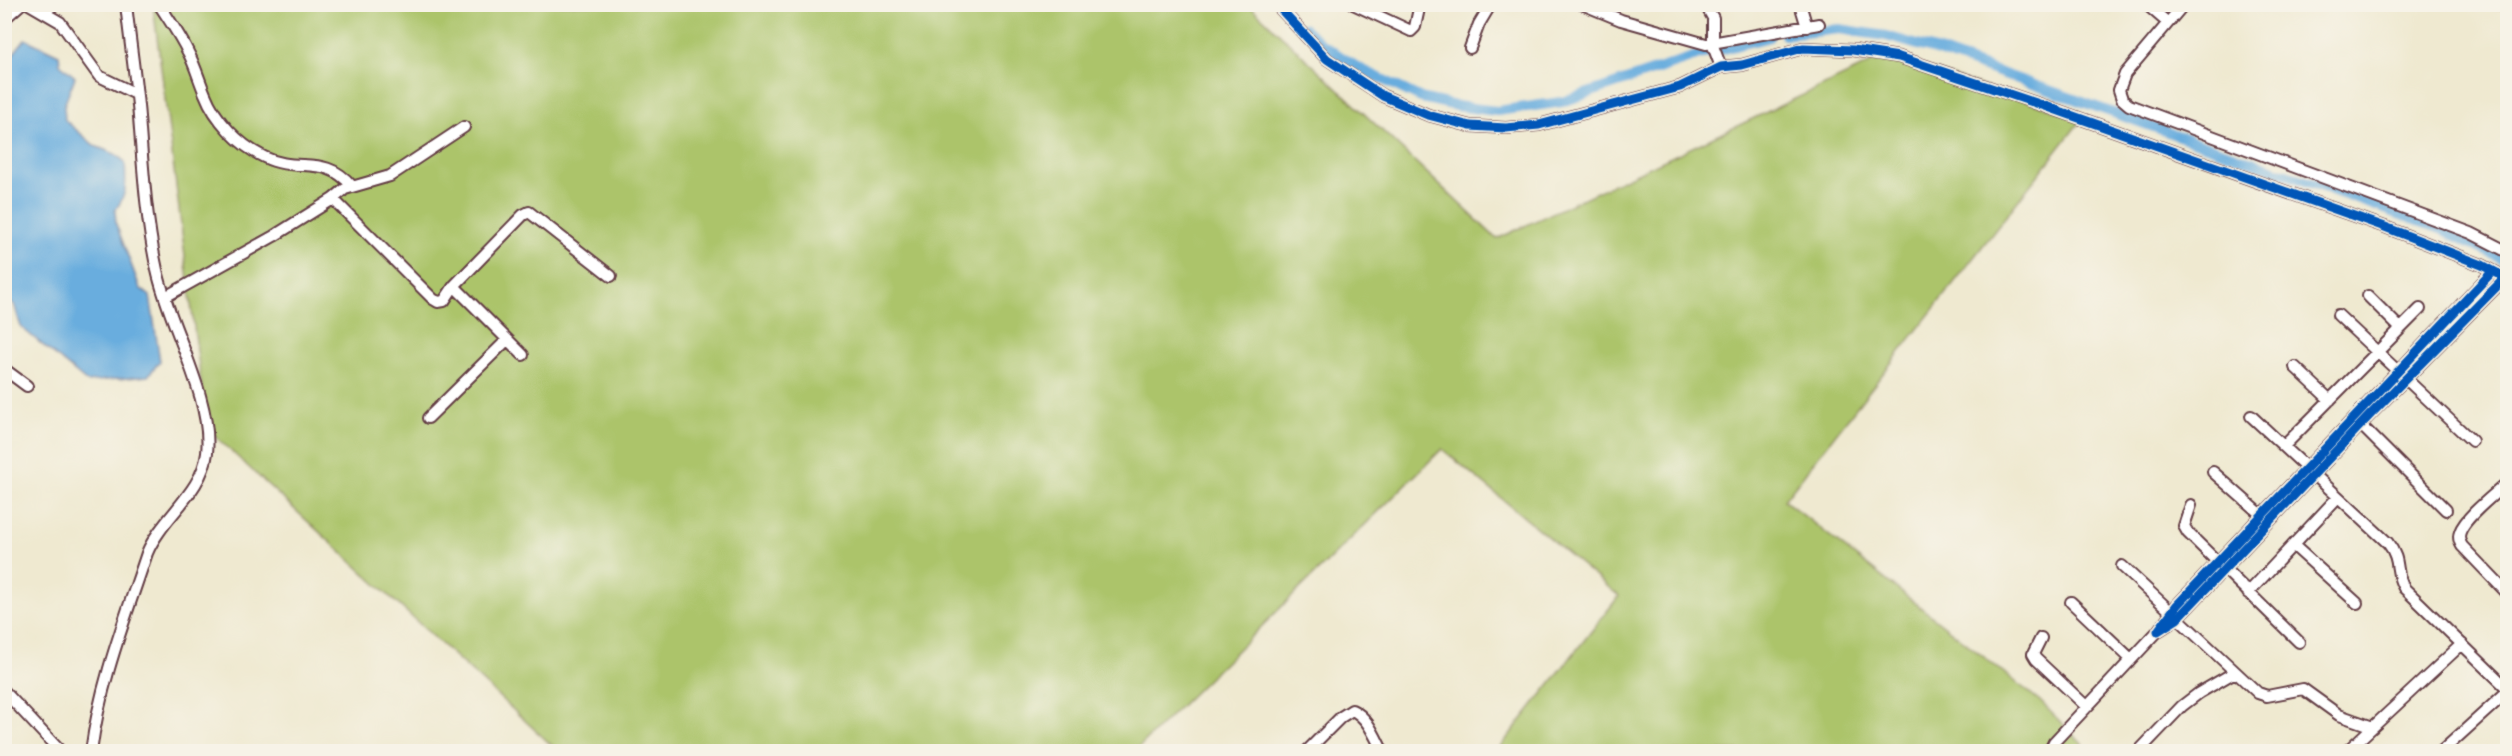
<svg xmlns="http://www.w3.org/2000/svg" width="2512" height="756" font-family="'IM FELL English',serif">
<rect width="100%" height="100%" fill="#f7f3e8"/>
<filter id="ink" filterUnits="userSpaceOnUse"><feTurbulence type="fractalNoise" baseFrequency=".0167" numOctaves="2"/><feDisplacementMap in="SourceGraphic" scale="12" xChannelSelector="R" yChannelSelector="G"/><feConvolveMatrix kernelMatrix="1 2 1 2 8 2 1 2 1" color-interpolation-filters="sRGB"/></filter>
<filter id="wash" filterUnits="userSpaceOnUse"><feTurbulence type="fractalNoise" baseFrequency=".008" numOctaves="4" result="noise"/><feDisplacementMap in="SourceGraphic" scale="24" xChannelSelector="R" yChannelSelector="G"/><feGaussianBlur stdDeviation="1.35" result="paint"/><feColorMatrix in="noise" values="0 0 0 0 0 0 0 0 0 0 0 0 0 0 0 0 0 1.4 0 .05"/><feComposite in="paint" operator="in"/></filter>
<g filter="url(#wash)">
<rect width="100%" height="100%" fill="#efe9d0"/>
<path fill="#acc46a" stroke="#7b724a" stroke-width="1.5" d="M 153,5 L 1249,5 L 1497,239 L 1888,55 L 2082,119 L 1784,500 L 2040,701 L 2089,751 L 1497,751 L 1619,596 L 1442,449 L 1135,751 L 558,751 L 207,429 Z"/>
<path fill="#69adde" stroke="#5a6684" stroke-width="1.5" d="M 25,39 L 59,55 L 60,64 L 75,77 L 64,106 L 65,120 L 95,146 L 115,154 L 125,162 C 126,181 128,195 115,210 L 116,224 L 140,288 L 150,296 L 160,361 L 148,376 L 87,382 L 21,327 L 14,304 L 5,301 L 5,64 Z"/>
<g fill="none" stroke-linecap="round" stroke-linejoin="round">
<path stroke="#69adde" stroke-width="10" d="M 1304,28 L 1320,43 L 1357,67 L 1421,98 L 1456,106 L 1497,111 L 1562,102 L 1696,56 L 1769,37
M 1785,35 L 1839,29 L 1886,36 L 1939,51 L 2441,229 L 2508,262"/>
</g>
</g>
<g filter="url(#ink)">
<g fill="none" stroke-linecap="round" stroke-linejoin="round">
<defs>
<path id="street" d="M 29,4 L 60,22 L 99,76 L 136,94
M 159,4 C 169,20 180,35 188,52 C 195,65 199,80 205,94 C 215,120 239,145 264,157 C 298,174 324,153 352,186
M 1276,4 L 1327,59 L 1383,96 L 1428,115 L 1470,126 L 1506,128 L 1539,125 L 1680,87 L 1721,67 L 1742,65 L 1803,48 L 1853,50 L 1899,57 L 2048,107 L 2385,227 L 2482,265 L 2508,279
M 1353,4 L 1411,31 L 1415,27 L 1420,4
M 1582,4 L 1621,20 L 1706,44 L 1819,24
M 1705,4 L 1713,18 L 1713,46 L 1721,67
M 1800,4 L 1807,27
M 2146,4 L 2168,23
M 2184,4 L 2125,74 L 2119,90 L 2122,99 L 2129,105 L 2471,233 L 2508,252
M 2498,4 L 2508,9
M 44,12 L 55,4
M 4,19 L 21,4
M 1470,48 L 1479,24 L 1491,4
M 333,199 L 433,299 L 438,302 L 444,301 L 454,286 L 523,215 L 529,212 L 611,276
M 2493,271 L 2177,605 L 2158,631 L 2177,619 L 2369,416 L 2505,278
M 454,286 L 523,355
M 2368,296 L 2400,328
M 165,297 L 274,236 L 333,199 L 345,189 L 390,176 L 464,127
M 2338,315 L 2472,441
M 2295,367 L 2330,400
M 4,369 L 27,386
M 2251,416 L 2388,543 C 2402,561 2394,572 2404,588 L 2508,689
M 428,418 L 507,340
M 2356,420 L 2446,510
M 2284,446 L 2420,309
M 2213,472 L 2265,518
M 2508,482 C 2495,494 2465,517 2460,532 C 2458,537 2459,541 2462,546 L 2508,594
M 2191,505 L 2184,526 L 2188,533 L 2299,642
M 2293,545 L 2357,603
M 2122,566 L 2258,693 L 2267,696 L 2303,689 L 2339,715 L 2373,727
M 2248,593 L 2338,497
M 2071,602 L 2131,659
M 2041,638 L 2033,654 L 2036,659 L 2087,707
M 4,691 L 61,752
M 91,752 C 100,683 125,619 147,553 C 162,517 202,493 207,453 C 213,398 169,326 157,270 C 146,220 143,168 139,117 C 136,80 130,42 126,4
M 1306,752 L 1341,717 L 1352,710 C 1368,717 1375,737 1383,752
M 2049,752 L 2054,742 L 2158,631
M 2138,752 L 2182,706 L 2199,693 L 2235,672
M 2346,752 L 2462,644
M 2441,752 L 2508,691"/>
</defs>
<use href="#street" stroke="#633d44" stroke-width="14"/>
<use href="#street" stroke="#fff" stroke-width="10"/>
<defs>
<path id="cycleway" d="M 1276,4 L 1327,59 L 1383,96 L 1428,115 L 1470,126 L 1506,128 L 1539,125 L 1680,87 L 1721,67 L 1742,65 L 1803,48 L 1853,50 L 1899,57 L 2048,107 L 2385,227 L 2482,265 L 2508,279
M 2493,271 L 2177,605 L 2158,631 L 2177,619 L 2369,416 L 2505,278"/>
</defs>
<use href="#cycleway" stroke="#f7f3e8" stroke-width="13"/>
<use href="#cycleway" stroke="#0057b8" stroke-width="9"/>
</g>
</g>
<rect width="2512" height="756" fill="none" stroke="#f7f3e8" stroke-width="24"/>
</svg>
